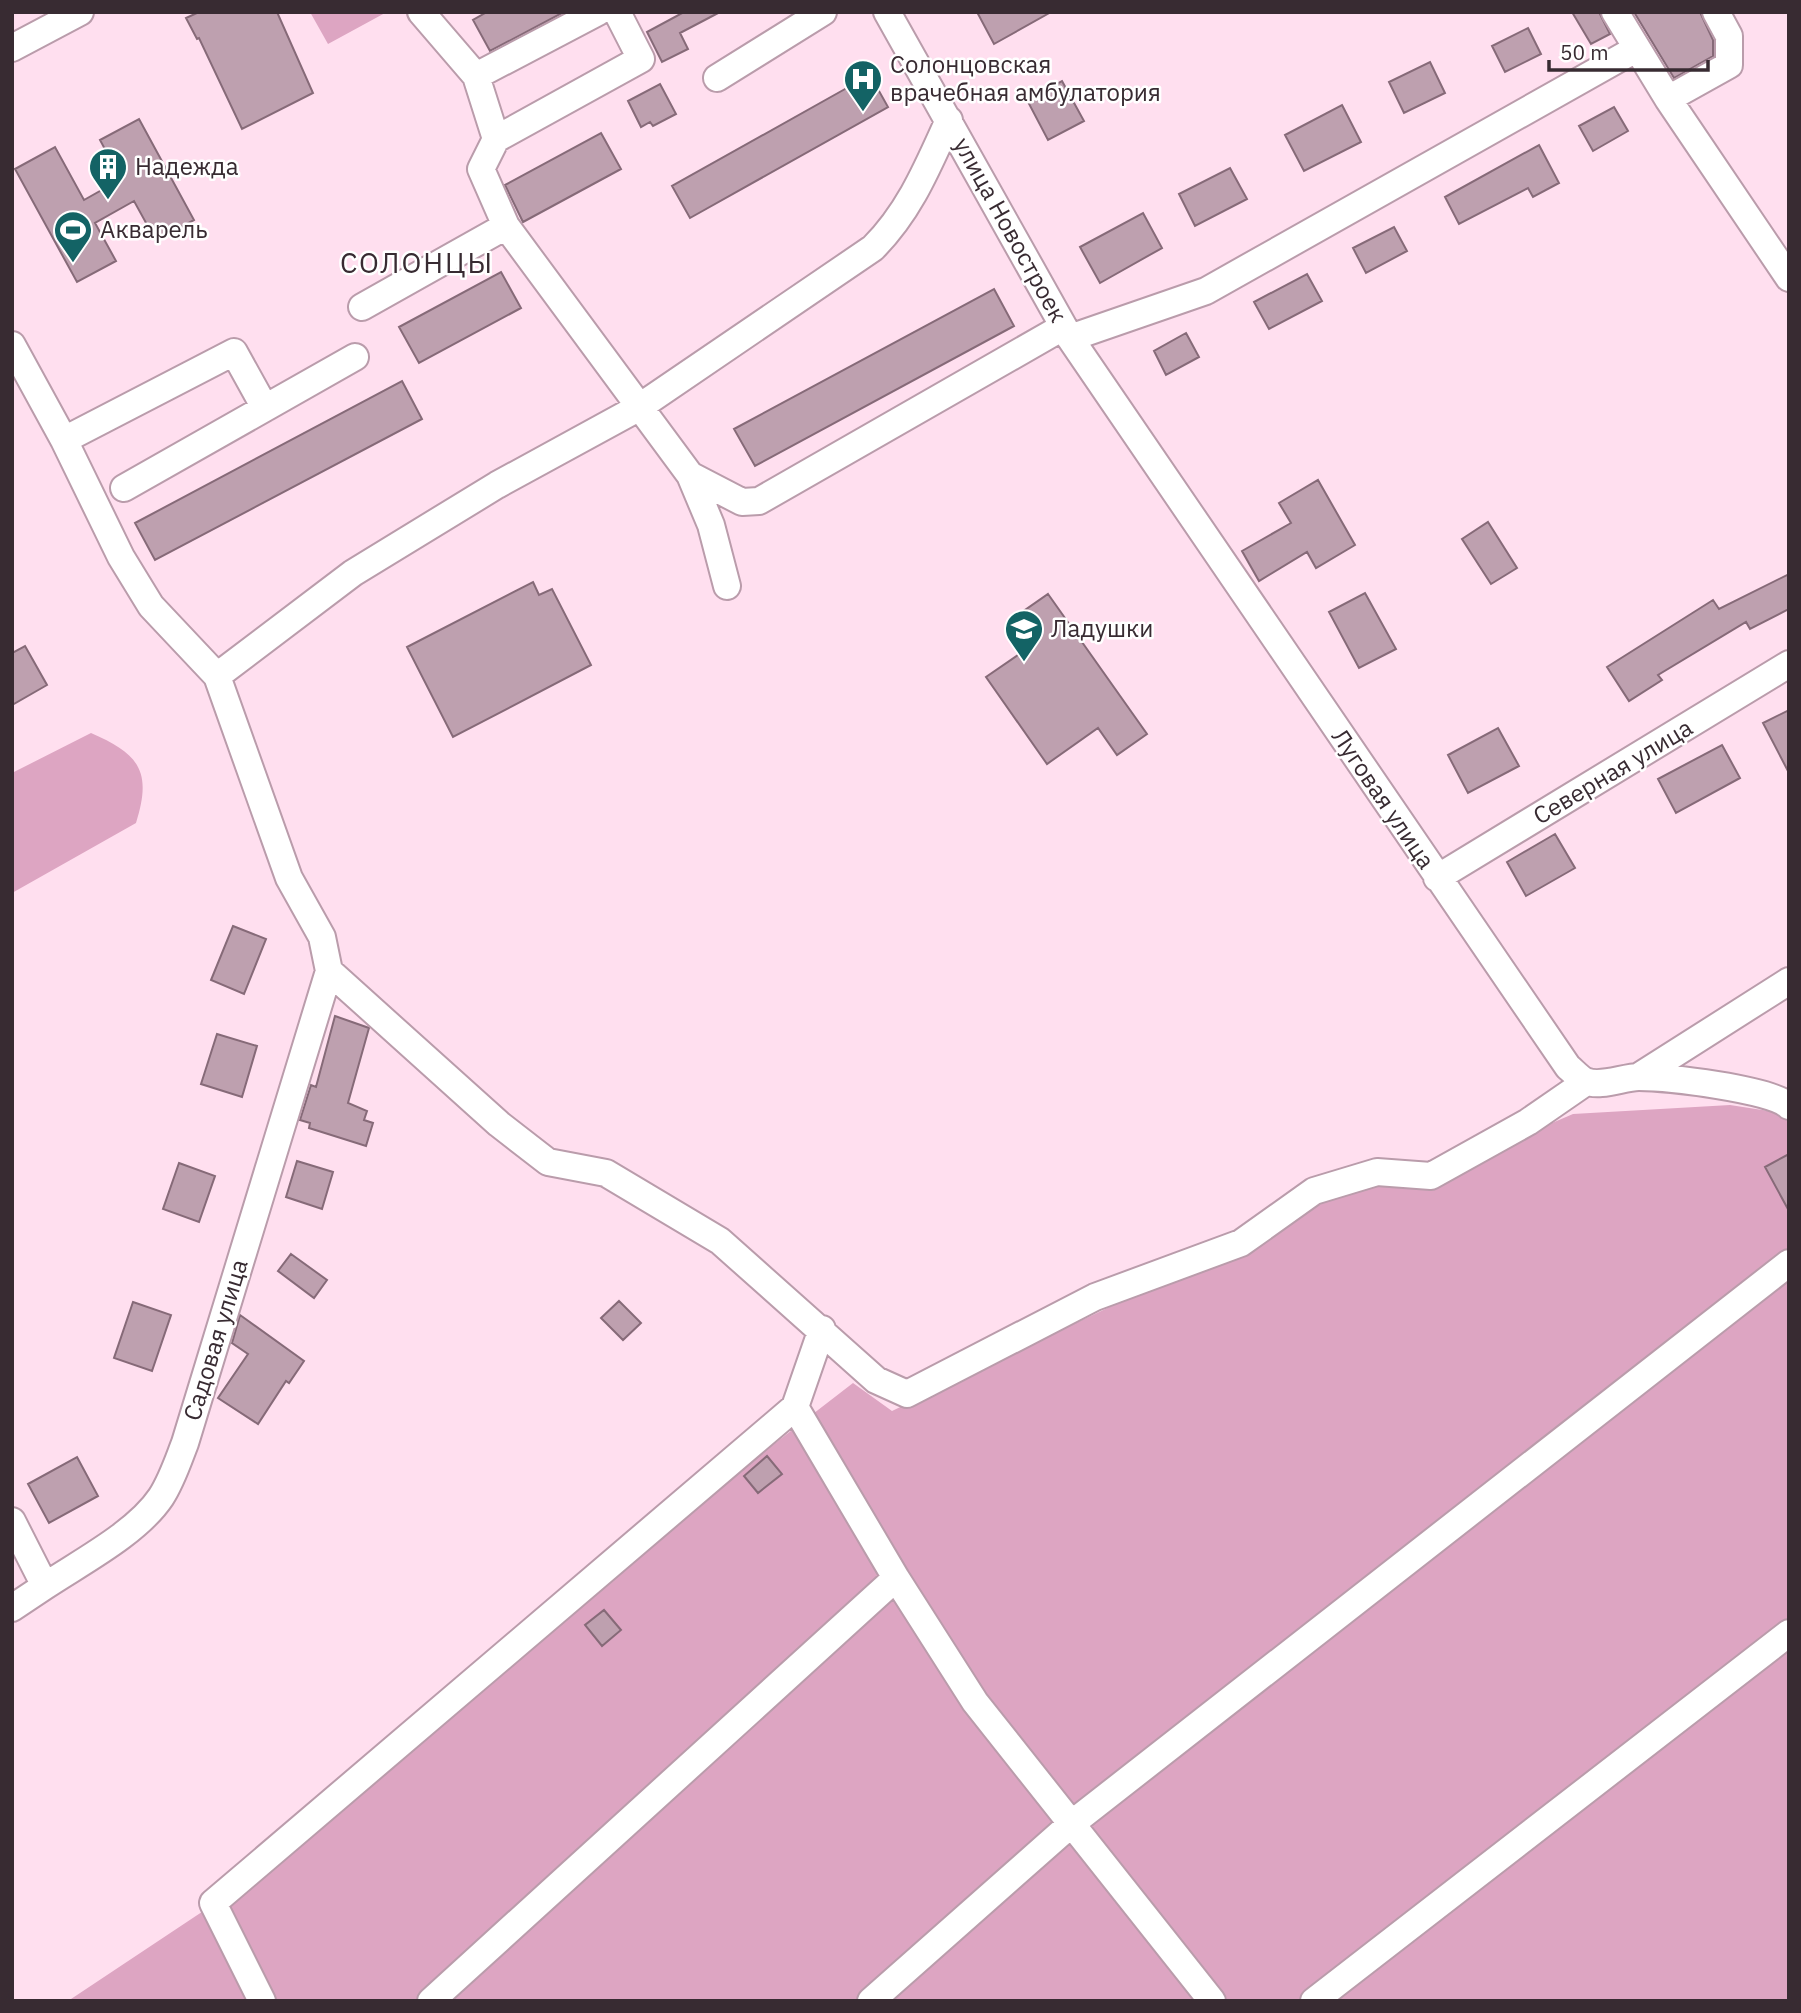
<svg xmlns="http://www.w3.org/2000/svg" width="1801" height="2013" font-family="'IBM Plex Sans',sans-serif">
<rect width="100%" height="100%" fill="#ffdfef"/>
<path fill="#dda5c2" d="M 310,12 L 385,12 L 385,13 L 328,44 Z
M 91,733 C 140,754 152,772 136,823 L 12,893 L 12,773 Z
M 1730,1105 L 1782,1113 L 1789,1123 L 1789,2001 L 68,2001 L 259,1874 L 761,1454 L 853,1383 L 892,1411 L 1166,1280 L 1326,1195 L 1370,1186 L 1424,1189 L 1484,1152 L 1573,1114 Z"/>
<path fill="#bea0af" stroke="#866a78" stroke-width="2" d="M 199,12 L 277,12 L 313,93 L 242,129 L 199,38 L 197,39 L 186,18 Z
M 487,12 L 564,12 L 490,51 L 473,20 Z
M 684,12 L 720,12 L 680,33 L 688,49 L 662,62 L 647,32 Z
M 977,12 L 1051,12 L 994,44 Z
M 1572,12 L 1599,12 L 1610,34 L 1591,44 Z
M 1634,12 L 1700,12 L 1713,40 L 1713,56 L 1674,78 Z
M 1528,28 L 1541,54 L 1505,72 L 1492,46 Z
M 1430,62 L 1445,93 L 1404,113 L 1389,82 Z
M 870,75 L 888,107 L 690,218 L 672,186 Z
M 1062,81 L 1084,121 L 1048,140 L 1027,100 Z
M 660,84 L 676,114 L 653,126 L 650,122 L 641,127 L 628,101 Z
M 1342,105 L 1361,142 L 1304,171 L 1285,135 Z
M 1614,107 L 1628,131 L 1593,151 L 1579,126 Z
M 139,119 L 194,220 L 156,241 L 134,201 L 95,223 L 116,261 L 77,282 L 15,169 L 55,147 L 84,200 L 121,179 L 100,140 Z
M 601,133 L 621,169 L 523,222 L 505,185 Z
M 1539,145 L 1559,183 L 1533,197 L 1528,188 L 1459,224 L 1445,197 Z
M 1230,168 L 1247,199 L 1195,226 L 1179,194 Z
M 1143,213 L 1162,248 L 1100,283 L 1080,247 Z
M 1394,227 L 1407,251 L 1366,273 L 1353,248 Z
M 501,272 L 521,308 L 419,363 L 399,327 Z
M 1307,274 L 1322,301 L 1269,329 L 1254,302 Z
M 994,289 L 1014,326 L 755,466 L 734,429 Z
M 1186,333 L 1199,357 L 1166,375 L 1154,351 Z
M 402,381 L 422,419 L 155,560 L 135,523 Z
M 1318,480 L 1355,545 L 1316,568 L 1307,552 L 1259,581 L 1242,551 L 1291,523 L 1279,503 Z
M 1488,522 L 1517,568 L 1491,584 L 1462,539 Z
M 1789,574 L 1789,609 L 1750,629 L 1746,622 L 1658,675 L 1662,680 L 1629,701 L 1607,667 L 1713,600 L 1719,609 Z
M 533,582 L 539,595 L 552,589 L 591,665 L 453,737 L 407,647 Z
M 1365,593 L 1396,649 L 1359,668 L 1329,612 Z
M 1048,594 L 1147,734 L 1117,755 L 1098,728 L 1047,764 L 986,677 L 1034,644 L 1015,617 Z
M 25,646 L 47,685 L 12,705 L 12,653 Z
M 1789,710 L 1789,773 L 1763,723 Z
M 1498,728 L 1519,766 L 1468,793 L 1448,755 Z
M 1722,745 L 1740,778 L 1676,813 L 1658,779 Z
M 1555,834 L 1575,868 L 1526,896 L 1507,862 Z
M 233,926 L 266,939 L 244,994 L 211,980 Z
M 335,1016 L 369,1028 L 348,1103 L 367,1111 L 364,1120 L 373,1123 L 366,1146 L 309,1128 L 310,1123 L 300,1120 L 311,1085 L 316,1087 Z
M 217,1034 L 257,1046 L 242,1097 L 201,1084 Z
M 1789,1154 L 1789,1211 L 1765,1167 Z
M 297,1161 L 333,1172 L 322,1209 L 286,1197 Z
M 179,1163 L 215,1176 L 199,1222 L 163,1209 Z
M 291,1254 L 327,1280 L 314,1298 L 278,1271 Z
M 619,1301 L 641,1323 L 623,1340 L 601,1318 Z
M 133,1302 L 171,1315 L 152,1371 L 114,1358 Z
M 240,1315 L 304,1361 L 289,1383 L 286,1381 L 258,1424 L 218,1398 L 248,1354 L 232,1343 Z
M 767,1456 L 782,1474 L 758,1493 L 744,1476 Z
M 77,1457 L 98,1496 L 49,1523 L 28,1484 Z
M 604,1610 L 621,1630 L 602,1646 L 585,1625 Z"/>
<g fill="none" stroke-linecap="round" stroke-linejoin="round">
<defs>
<path id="minor" d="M 421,12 L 476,76 L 496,139 L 481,169 L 506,226 L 690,475 L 711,525 L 727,586
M 887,12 L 1070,338 L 1568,1067 C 1573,1071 1579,1078 1585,1081 C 1601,1088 1623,1077 1639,1077 C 1666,1077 1772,1089 1789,1106
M 1615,12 L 1668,99 L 1789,278
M 12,48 L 80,12
M 476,76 L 598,12
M 717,78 L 823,12
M 1668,99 L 1729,65 L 1729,36 L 1716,12
M 496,139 L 641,59 L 617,12
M 362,307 L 506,226
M 1070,338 L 1206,291 L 1636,49
M 12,345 L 64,440 L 121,557 L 151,606 L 217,676 L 289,878 L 322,937 L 329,971 L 185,1443 C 178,1461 172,1480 161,1497 C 137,1533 81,1562 45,1586 L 12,1521
M 64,440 L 234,352 L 265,408
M 690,475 L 742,502 L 759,501 L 1063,327
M 124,488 L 355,357
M 217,676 L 353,573 L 497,485 L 638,408 L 873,248 C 910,211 928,166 949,120
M 1437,878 L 1789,664
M 329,971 L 499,1124 L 548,1162 L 606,1173 L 720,1241 L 876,1380 L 907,1394 L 1095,1297 L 1241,1243 L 1314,1191 L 1377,1172 L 1431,1176 L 1528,1122 L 1586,1082
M 1638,1077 L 1789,981
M 795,1407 L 896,1578 L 975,1702 L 1212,2001
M 12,1608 L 45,1586
M 262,2001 L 213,1903 L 795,1407 L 822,1329
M 431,2001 L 896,1578
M 871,2001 L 1070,1825 L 1789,1263
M 1314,2001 L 1789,1633"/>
</defs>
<use href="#minor" stroke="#ba9cab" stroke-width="30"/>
<use href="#minor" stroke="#fff" stroke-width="26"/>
</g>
<defs>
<symbol id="hospital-pin" viewBox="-11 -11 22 30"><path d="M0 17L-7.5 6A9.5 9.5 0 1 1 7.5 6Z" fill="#136365" stroke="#fff"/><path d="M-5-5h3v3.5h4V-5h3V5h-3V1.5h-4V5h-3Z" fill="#fff"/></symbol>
<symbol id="building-pin" viewBox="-11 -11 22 30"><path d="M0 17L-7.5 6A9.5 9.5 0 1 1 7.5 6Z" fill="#136365" stroke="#fff"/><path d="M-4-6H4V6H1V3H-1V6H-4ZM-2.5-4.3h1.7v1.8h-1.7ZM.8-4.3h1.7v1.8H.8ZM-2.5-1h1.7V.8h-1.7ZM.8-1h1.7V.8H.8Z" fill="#fff"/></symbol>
<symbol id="stadium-pin" viewBox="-11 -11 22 30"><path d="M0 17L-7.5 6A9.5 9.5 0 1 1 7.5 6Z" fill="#136365" stroke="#fff"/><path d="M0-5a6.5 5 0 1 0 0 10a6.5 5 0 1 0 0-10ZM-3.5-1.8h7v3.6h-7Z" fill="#fff"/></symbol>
<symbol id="school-pin" viewBox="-11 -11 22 30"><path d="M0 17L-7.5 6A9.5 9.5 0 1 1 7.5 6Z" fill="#136365" stroke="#fff"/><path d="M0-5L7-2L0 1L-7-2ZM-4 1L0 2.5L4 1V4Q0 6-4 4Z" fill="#fff"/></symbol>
</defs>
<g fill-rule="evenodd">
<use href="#hospital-pin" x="841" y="57" width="44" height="60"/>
<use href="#building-pin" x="86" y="145" width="44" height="60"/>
<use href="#stadium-pin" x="51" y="208" width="44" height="60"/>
<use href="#school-pin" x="1002" y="607" width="44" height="60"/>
</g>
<g text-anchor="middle" stroke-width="5" stroke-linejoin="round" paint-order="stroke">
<g font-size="24" fill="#382b32" stroke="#fff" text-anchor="start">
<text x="890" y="73">Солонцовская<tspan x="890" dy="28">врачебная амбулатория</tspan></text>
<text x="135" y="175">Надежда</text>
<text x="100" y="238">Акварель</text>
<text x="1051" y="637">Ладушки</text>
</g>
<g font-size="24" fill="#382b32" stroke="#fff">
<text transform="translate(1010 230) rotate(61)" y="8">улица Новостроек</text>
<text transform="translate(1613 772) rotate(-31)" y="8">Северная улица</text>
<text transform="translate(1383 799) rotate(56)" y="8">Луговая улица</text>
<text transform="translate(216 1340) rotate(-73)" y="8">Садовая улица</text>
</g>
<g font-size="28" letter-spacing="2" fill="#382b32" stroke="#fff">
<text x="417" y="273">СОЛОНЦЫ</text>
</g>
</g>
<rect width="1801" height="2013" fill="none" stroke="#382b32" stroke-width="28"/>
<path d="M1549 60v10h159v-10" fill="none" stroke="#382b32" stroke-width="3.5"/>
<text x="1560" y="60" font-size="21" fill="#382b32" stroke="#ffffff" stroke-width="5" paint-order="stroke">50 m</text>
</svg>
